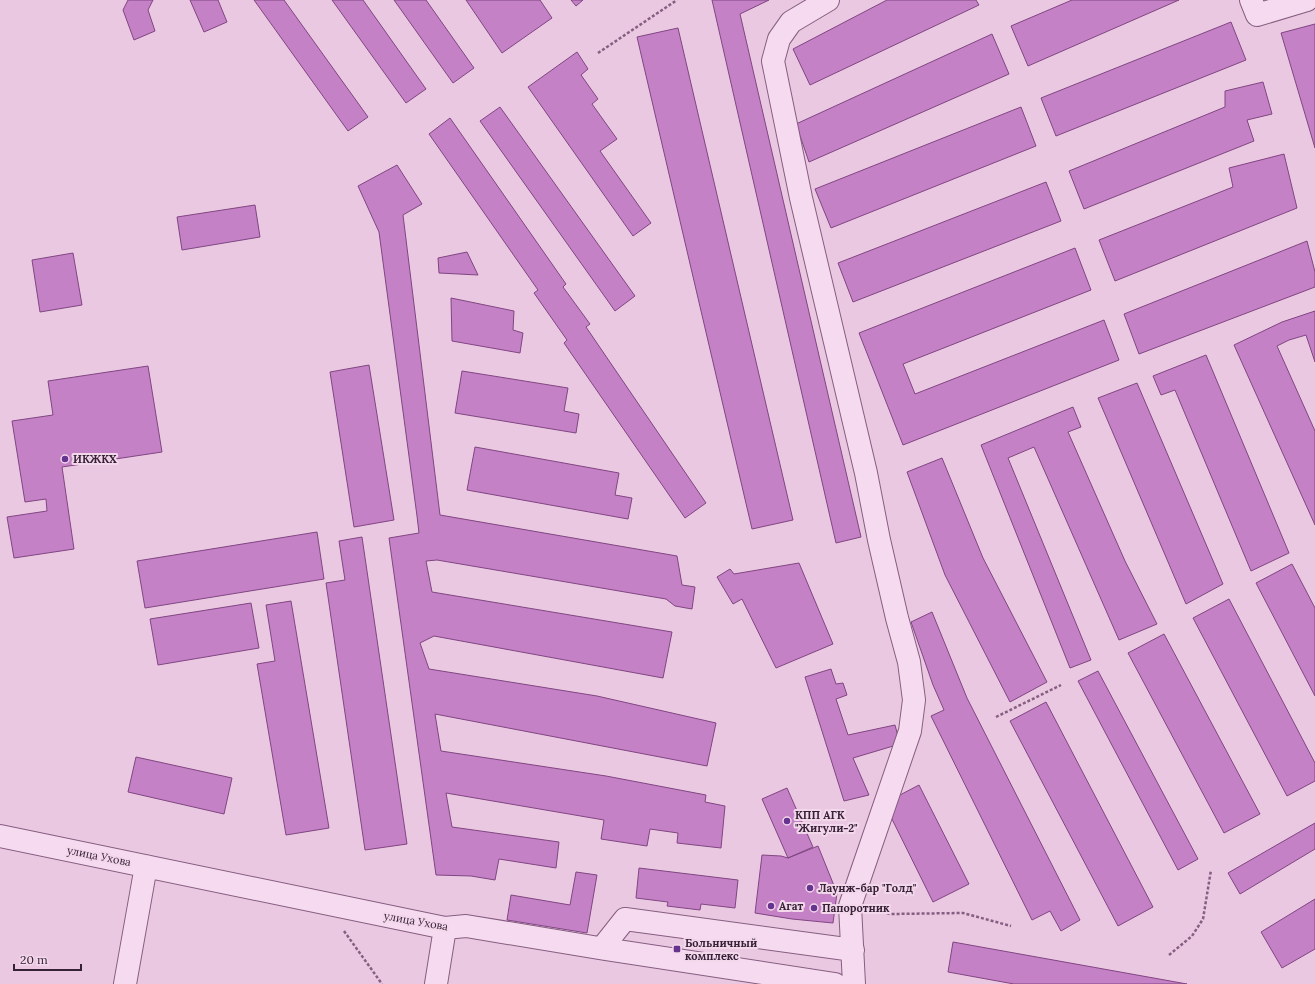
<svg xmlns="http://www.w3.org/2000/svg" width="1315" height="984" font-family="Lora,serif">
<rect width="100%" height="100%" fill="#ebc8e1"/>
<path fill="#c481c6" stroke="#804682" d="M 128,0 L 153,0 L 148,10 L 155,31 L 134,40 L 123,10 Z
M 190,0 L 218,0 L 227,22 L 204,32 Z
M 254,0 L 284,0 L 368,117 L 348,131 Z
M 332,0 L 363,0 L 426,89 L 406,103 Z
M 394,0 L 426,0 L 474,68 L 453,83 Z
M 466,0 L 540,0 L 552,18 L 502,53 Z
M 571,0 L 583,0 L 576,6 Z
M 712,0 L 769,0 L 740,14 L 861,537 L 836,543 Z
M 887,0 L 976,0 L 979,5 L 810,85 L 793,49 Z
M 1072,0 L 1179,0 L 1028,66 L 1011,26 Z
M 1231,22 L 1246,60 L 1056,136 L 1041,98 Z
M 1315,24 L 1315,148 L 1281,33 Z
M 678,28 L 793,520 L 752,529 L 637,37 Z
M 992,34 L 1009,74 L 809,162 L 796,124 Z
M 577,52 L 588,69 L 581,75 L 598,99 L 592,104 L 617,139 L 600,151 L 651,223 L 633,236 L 528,87 Z
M 1263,82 L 1272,114 L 1247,120 L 1254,141 L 1084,209 L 1069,171 L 1225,107 L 1225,91 Z
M 500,107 L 635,296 L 615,311 L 480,121 Z
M 1021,107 L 1036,146 L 831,228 L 815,189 Z
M 450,118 L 566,284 L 563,287 L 590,324 L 586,327 L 706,503 L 685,518 L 564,343 L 567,340 L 534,293 L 538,290 L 429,134 Z
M 1284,154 L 1297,208 L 1115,281 L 1099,240 L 1233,187 L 1229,168 Z
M 397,165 L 422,204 L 403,215 L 440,515 L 677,556 L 682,585 L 695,587 L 692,609 L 675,606 L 666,599 L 437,560 L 426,561 L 432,592 L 672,632 L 663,678 L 434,636 L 420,643 L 429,669 L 597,696 L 716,723 L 707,766 L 435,714 L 441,751 L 606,776 L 706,795 L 705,802 L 725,806 L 721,848 L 677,843 L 678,833 L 650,829 L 647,846 L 601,839 L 604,820 L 446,793 L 452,827 L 559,842 L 556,868 L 499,859 L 495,880 L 471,876 L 436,875 L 389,538 L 419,533 L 417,516 L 379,232 L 358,186 Z
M 1046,182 L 1061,221 L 853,302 L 838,263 Z
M 255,205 L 260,237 L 182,250 L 177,217 Z
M 1307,241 L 1315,272 L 1315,287 L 1139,354 L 1124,314 Z
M 1075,248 L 1091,290 L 903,364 L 915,394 L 1104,320 L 1119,360 L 903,445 L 859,333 Z
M 467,252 L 478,275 L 439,273 L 438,258 Z
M 73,253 L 82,305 L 40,312 L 32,260 Z
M 451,298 L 514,311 L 513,330 L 523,333 L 520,353 L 452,341 Z
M 1315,311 L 1315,362 L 1306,335 L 1289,340 L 1277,346 L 1315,431 L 1315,525 L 1234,345 L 1282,322 Z
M 1206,355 L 1289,553 L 1251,571 L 1175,390 L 1161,395 L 1153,376 Z
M 369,365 L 394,520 L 354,527 L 330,372 Z
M 148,366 L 162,452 L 62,467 L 74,549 L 14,558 L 7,517 L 47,511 L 46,499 L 25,502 L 12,421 L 53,415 L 48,381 Z
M 462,371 L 568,388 L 564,411 L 579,414 L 576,433 L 455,413 Z
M 1137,383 L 1223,584 L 1186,604 L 1098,398 Z
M 1073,407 L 1081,427 L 1068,432 L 1125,561 L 1157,624 L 1119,640 L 1034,447 L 1008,458 L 1091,660 L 1070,668 L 981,445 Z
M 475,447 L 619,473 L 615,495 L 632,498 L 628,519 L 467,490 Z
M 942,458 L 983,558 L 1047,682 L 1010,702 L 945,575 L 907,472 Z
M 317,532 L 324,579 L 145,608 L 137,561 Z
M 362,537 L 407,844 L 365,850 L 326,583 L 345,580 L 339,541 Z
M 799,563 L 833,644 L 776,668 L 742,599 L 733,604 L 717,577 L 730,569 L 734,574 Z
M 1292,564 L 1315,608 L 1315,696 L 1256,583 Z
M 1229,599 L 1315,763 L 1315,781 L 1287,796 L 1193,618 Z
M 291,601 L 329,828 L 286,835 L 257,664 L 275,661 L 266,605 Z
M 251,603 L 259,648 L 158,665 L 150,619 Z
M 932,612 L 967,698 L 1080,920 L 1061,931 L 1050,911 L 1032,920 L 931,716 L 944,710 L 933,685 L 911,622 Z
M 1164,634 L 1260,814 L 1224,833 L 1128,653 Z
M 831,669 L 836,684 L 843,683 L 847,695 L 836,699 L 848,735 L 895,725 L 900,744 L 853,758 L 869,795 L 844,801 L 805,677 Z
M 1098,671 L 1198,859 L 1178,870 L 1078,681 Z
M 1046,702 L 1153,907 L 1118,926 L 1010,721 Z
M 136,757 L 232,778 L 224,814 L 128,792 Z
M 919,785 L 969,884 L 933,902 L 888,811 L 898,796 Z
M 787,788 L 813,847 L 788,858 L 762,799 Z
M 1315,823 L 1315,849 L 1240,894 L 1228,873 Z
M 818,846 L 837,893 L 833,923 L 792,919 L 755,913 L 762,855 L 781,856 L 788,858 Z
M 639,868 L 738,880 L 735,908 L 701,904 L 700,910 L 667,906 L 668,902 L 636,898 Z
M 576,872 L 597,875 L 587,933 L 507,920 L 511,895 L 570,905 Z
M 1315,899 L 1315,949 L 1282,968 L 1261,932 Z
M 953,942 L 1187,984 L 1014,984 L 948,972 Z"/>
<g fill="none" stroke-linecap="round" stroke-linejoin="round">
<defs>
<path id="minor" d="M 828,0 L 791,22 L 779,39 L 773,61 L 801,198 L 866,473 L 879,540 L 897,618 L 909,662 L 914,700 L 910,731 L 850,906 L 854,984
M 1251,0 L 1257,15 L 1307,0
M 0,836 L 445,928 L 466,926 L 605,949 L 835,984
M 605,949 L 606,943 L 625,919 L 853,950
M 125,984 L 146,866
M 436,984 L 445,928"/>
</defs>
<use href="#minor" stroke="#855e81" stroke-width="24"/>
<path stroke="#855e81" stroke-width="2.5" stroke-dasharray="3 2" stroke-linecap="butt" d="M 598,53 L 677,0
M 996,717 L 1061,685
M 872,910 L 891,914 L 963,913 L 1011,926
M 344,931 L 382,984
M 1169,955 L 1192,936 L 1203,919 L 1211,870"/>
<use href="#minor" stroke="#f6daef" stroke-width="22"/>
</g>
<g fill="#66338f" stroke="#f3d7eb" stroke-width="1.5">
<circle cx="65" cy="459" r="4"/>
<circle cx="787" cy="821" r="4"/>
<circle cx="810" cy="888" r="4"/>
<circle cx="771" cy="906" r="4"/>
<circle cx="814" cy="908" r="4"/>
<rect x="673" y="945" width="8" height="8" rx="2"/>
</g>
<g text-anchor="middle" stroke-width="4" stroke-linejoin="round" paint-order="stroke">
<g font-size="11" font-weight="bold" fill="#372136" stroke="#f3d7eb" text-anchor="start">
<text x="73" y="463">ИКЖКХ</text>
<text x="795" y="819">КПП АГК<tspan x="795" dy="13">"Жигули-2"</tspan></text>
<text x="818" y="892">Лаунж-бар "Голд"</text>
<text x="779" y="910">Агат</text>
<text x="822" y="912">Папоротник</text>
<text x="685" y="947">Больничный<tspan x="685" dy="13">комплекс</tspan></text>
</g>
<g font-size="11" fill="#372136" stroke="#f3d7eb">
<text transform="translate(99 856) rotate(11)" y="4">улица Ухова</text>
<text transform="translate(416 921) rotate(10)" y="4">улица Ухова</text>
</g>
</g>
<path d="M14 964v6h67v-6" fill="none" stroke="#372136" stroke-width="2"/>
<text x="20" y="964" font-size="12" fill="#372136" stroke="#f3d7eb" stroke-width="3" paint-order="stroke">20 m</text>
</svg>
